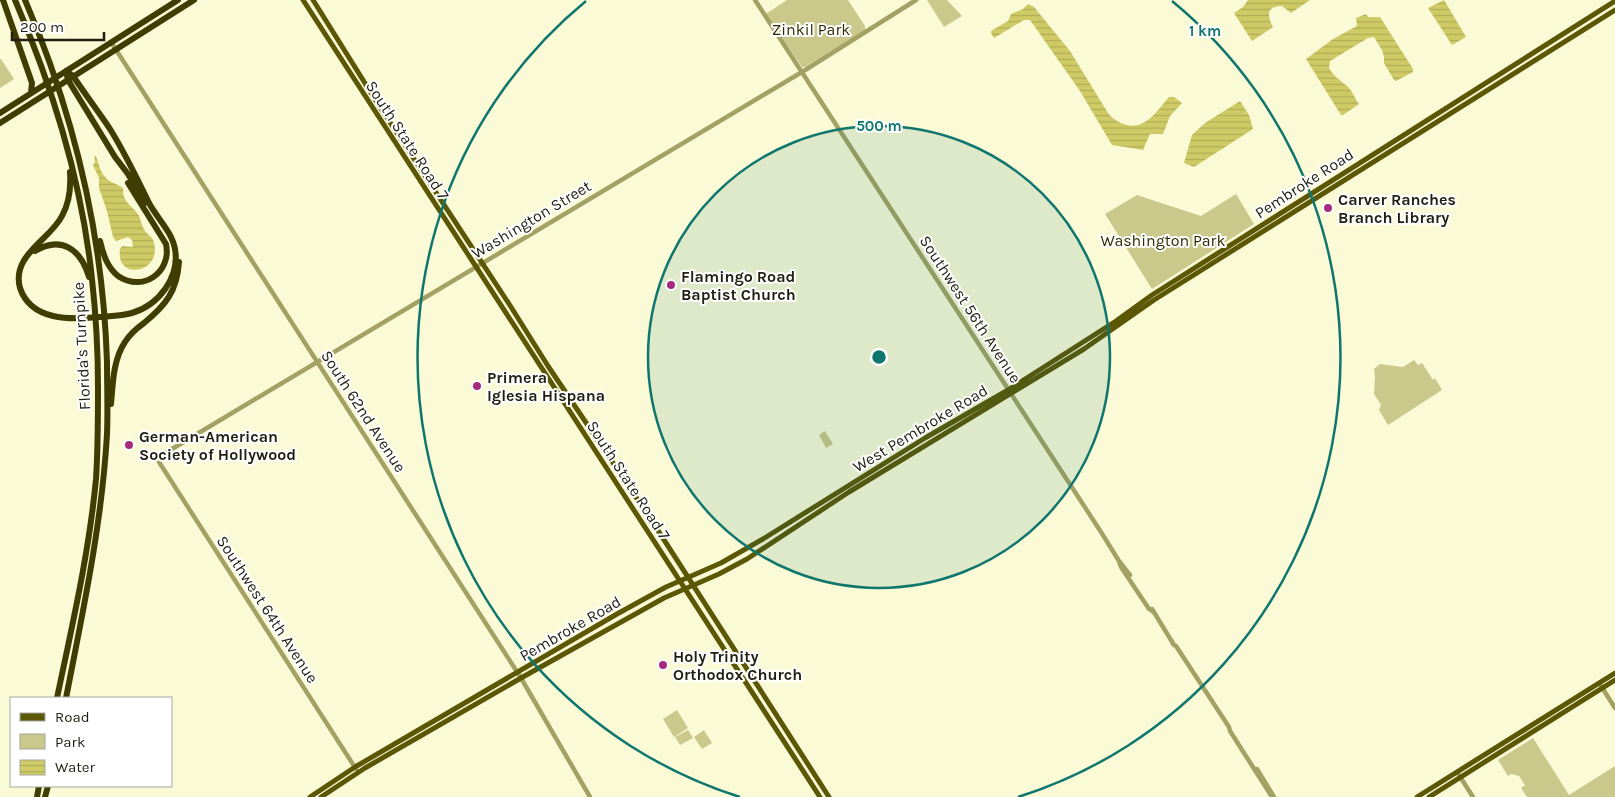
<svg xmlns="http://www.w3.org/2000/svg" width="1615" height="797" font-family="Karla,sans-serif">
<defs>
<pattern id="water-rules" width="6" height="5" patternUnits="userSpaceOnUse" patternTransform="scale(1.25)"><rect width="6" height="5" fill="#ceca65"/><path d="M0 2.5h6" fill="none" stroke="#b1ad57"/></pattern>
</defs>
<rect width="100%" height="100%" fill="#fbfad6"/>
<path fill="#cac88a" d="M 787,0 L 848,0 L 865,26 L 865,30 L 805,67 L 802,67 L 767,16 L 767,13 Z
M 927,0 L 947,0 L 962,16 L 944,27 Z
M 0,59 L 1,59 L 14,79 L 0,88 Z
M 1236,194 L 1254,224 L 1152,289 L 1105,214 L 1137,195 L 1201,216 Z
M 1414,360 L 1418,365 L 1422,363 L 1433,380 L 1435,378 L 1442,390 L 1388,425 L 1379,410 L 1381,405 L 1374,394 L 1375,377 L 1374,369 L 1380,364 L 1403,367 Z
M 825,431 L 833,444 L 826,448 L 819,435 Z
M 677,710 L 688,728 L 674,737 L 663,719 Z
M 688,730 L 693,738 L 680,745 L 675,737 Z
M 704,730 L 712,743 L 702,749 L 694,737 Z
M 1533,738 L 1569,795 L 1615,766 L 1615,797 L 1527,797 L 1521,788 L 1525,785 L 1519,776 L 1511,774 L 1508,776 L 1498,760 Z"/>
<path fill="url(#water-rules)" d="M 1248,0 L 1310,0 L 1291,13 L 1282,6 C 1266,6 1267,16 1273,27 L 1252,41 L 1234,13 L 1243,7 Z
M 1444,0 L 1466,37 L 1452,45 L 1428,8 Z
M 1028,4 L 1034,7 L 1070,51 L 1108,113 C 1112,118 1115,120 1121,123 C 1144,133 1156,112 1169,97 L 1174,97 L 1182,103 L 1170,116 L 1163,134 L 1150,134 L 1143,150 L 1112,145 L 1080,91 L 1030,20 L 1024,20 L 994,38 L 991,33 L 991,31 L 1008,21 L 1011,14 L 1023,9 Z
M 1366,14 L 1368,17 L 1380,17 L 1413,69 L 1413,72 L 1396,81 L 1394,80 L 1384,63 L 1384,57 L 1382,50 L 1374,37 L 1368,38 L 1330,61 L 1329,68 C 1335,78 1339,79 1347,86 C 1352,90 1355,99 1359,104 L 1343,115 L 1341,115 L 1306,59 L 1333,39 L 1357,26 L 1356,18 Z
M 1240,101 L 1249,115 L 1253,129 L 1194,167 L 1184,163 L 1192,135 L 1205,123 Z
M 94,156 L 96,156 C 99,164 100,173 107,179 C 111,183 118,184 123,188 C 123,191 123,196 125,199 C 128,205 136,210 139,216 C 141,221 142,227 145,231 C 148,235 153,237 154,243 C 162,274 115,281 120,249 L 122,246 L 133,247 L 132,240 L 128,237 L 116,241 L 113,237 L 107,211 L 99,188 L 99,178 L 93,165 L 95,162 Z"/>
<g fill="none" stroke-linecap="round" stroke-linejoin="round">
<path stroke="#a3a163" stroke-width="4.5" d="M 755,0 L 1101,532 L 1119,561 L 1121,567 L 1149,609 L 1152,611
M 111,42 L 521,678 L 590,797
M 1120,562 L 1130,575
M 1152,609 L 1174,645
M 1173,644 L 1176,646 L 1229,727 L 1230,731 L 1272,797
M 1601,686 L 1615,708
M 356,769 L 159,462 L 162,455 L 802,72 L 916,0
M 1257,769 L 1274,797
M 1459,775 L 1473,797"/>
<path stroke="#5b5704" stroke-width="5" d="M 303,0 L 820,797
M 313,0 L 378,104 L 511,307 L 548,366 L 650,518 L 829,797
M 310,797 L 355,767 L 617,614 L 666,587 L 721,563 L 763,539 L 925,438 L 1008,390 L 1116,321 L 1152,295 L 1615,1
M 321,797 L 365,768 L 521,678 L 664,598 L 719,574 L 747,559 L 849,492 L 1084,349 L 1154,300 L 1615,10
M 1417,797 L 1615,673
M 1429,797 L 1615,680"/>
<path stroke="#403d03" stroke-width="6" d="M 3,0 L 32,83 L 31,93
M 15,0 C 53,88 82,183 92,279 C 96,315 98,352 98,388 C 98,419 98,449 96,479 C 89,553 72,626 57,698
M 25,0 C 75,116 103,236 107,362 C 107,386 108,410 107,434 C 102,523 83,611 66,698
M 66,71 L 73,76 C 85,94 98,111 110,129 C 125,153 137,178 149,203 C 157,218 172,232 175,249 C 180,277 159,305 132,313 C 122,316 110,316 98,317 C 71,320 31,321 20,288 C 11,255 50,240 62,216 C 70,202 71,188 70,172
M 66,71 L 68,80 L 115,157 L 128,174 L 145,203
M 0,113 L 178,0
M 0,123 L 194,0
M 100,241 C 103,254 107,267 118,276 C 143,293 172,272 166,244 L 128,183
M 35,251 C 62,235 81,250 89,277
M 111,404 C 113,383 113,360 125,342 C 130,334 137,328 144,323 C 166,305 177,291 179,262
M 37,797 L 39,786
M 45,797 L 48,786"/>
</g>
<circle cx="879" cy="357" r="231" fill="#0f766e" fill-opacity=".12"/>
<g fill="none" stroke="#0f766e" stroke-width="2.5">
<circle cx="879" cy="357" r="231"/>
<path d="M740 797A461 461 0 0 1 586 1M1172 1A461 461 0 0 1 1018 797"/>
</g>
<g fill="#a62b7f" stroke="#fff" stroke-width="2">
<circle cx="1328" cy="208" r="5"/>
<circle cx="671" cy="285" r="5"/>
<circle cx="477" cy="386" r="5"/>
<circle cx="129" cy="445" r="5"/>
<circle cx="663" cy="665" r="5"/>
</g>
<g text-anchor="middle" stroke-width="4" stroke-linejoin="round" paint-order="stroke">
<g font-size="16" fill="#2f2d00" stroke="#fff">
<text x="811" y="35">Zinkil Park</text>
<text x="1163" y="246">Washington Park</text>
</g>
<g font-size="16" fill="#201f12" stroke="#fff">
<text transform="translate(408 140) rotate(57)" y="6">South State Road 7</text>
<text transform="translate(1304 183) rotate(-33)" y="6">Pembroke Road</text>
<text transform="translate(531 219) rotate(-31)" y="6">Washington Street</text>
<text transform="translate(971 309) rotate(57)" y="6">Southwest 56th Avenue</text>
<text transform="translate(81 346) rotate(-93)" y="6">Florida's Turnpike</text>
<text transform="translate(364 411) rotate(57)" y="6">South 62nd Avenue</text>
<text transform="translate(920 428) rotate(-31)" y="6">West Pembroke Road</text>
<text transform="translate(629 480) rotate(57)" y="6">South State Road 7</text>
<text transform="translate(268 609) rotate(57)" y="6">Southwest 64th Avenue</text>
<text transform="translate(570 628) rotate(-30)" y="6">Pembroke Road</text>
</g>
<g font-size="16" font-weight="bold" fill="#201f12" stroke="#fff" text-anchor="start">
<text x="1338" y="205">Carver Ranches<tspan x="1338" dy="18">Branch Library</tspan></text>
<text x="681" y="282">Flamingo Road<tspan x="681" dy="18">Baptist Church</tspan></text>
<text x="487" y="383">Primera<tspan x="487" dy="18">Iglesia Hispana</tspan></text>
<text x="139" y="442">German-American<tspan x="139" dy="18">Society of Hollywood</tspan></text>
<text x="673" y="662">Holy Trinity<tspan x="673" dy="18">Orthodox Church</tspan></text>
</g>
</g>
<circle cx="879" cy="357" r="8" fill="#0f766e" stroke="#fff" stroke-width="2.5"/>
<g font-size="15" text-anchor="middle" font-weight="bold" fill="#0f766e" stroke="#fff" stroke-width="4" stroke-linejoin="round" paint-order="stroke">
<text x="1205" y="36">1 km</text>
<text x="879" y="131">500 m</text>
</g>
<rect x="10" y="697" width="162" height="90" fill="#ffffff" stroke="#a6a5a0"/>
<rect x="20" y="713" width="25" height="8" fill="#5b5704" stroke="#a6a5a0"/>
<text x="55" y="722" font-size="15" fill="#201f12">Road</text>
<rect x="20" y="734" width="25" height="15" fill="#cac88a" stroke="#a6a5a0"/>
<text x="55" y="747" font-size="15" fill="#201f12">Park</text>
<rect x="20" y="760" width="25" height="15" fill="url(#water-rules)" stroke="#a6a5a0"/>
<text x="55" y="772" font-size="15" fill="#201f12">Water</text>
<path d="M12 32v8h92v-8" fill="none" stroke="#201f12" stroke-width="2.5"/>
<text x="20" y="32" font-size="15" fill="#201f12" stroke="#ffffff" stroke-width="4" paint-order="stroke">200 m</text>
</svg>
